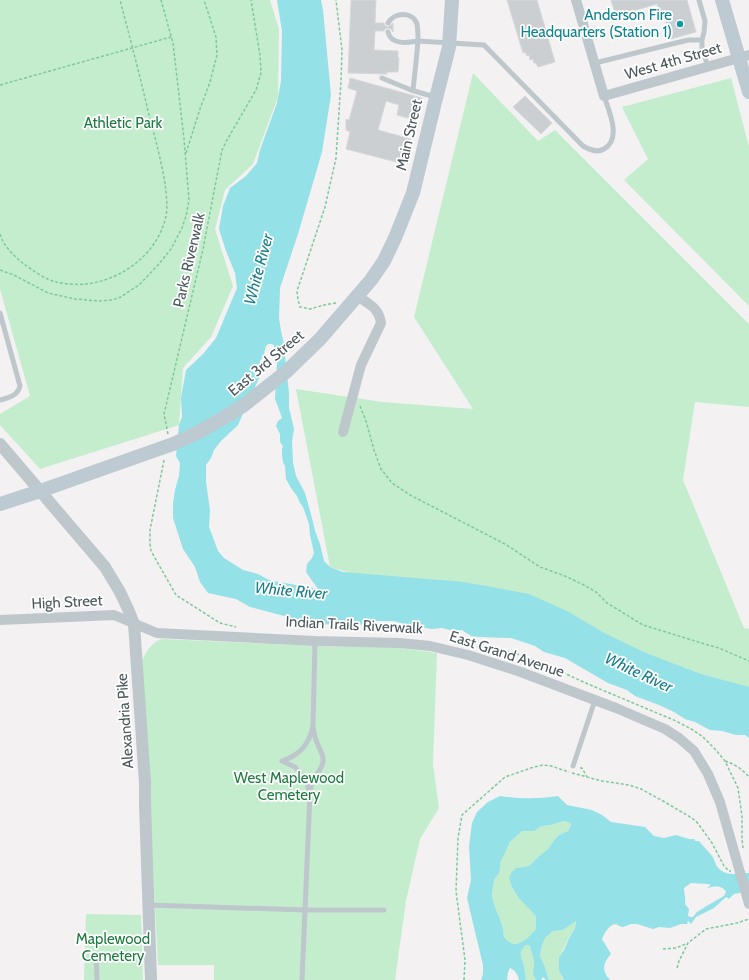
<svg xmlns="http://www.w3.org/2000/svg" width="749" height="980" font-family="Cabin,sans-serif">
<rect width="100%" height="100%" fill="#f3f1f1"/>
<path fill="#c4edce" d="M 0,0 L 270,0 L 279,29 L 278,97 L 253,164 L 225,190 L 215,229 L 233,286 L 211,337 L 183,368 L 179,425 L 40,469 L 0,425 L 0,414 L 30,396 L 0,289 Z
M 473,73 L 538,141 L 555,130 L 749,324 L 749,407 L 695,402 L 683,480 L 744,628 L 749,629 L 749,690 L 330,567 L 296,389 L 382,402 L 473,409 L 414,317 Z
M 731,78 L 749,147 L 749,306 L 624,180 L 648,159 L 622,107 Z
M 162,639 L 338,647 L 394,647 L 437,653 L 433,764 L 439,808 L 420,839 L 406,901 L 395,980 L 214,980 L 214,965 L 158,965 L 142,661 C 146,651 152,642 162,639 Z
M 565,821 L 570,823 L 571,825 L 568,831 L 559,835 L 555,839 L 548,849 L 538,857 L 529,866 L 516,868 L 512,887 L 522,901 L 534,913 L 536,916 L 536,929 C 530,936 518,950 508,941 C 507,941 504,938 504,937 C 503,933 504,929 502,925 C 499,915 493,905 492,895 C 492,890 494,885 494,880 C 500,873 499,871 500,863 C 502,854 514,834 522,831 C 526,830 531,831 535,831 C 540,825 545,826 551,825 C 556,823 560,822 565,821 Z
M 86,914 L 141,915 L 143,980 L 84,980 Z
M 576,921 C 575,931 572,931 568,939 C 565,945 563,951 559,957 L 562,977 L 564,980 L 549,980 L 545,967 L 540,956 L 541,949 L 545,938 L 553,931 L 563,930 Z
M 526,945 L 530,946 L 534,961 L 533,974 L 536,980 L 526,980 C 525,975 525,971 524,966 C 522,957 517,953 526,945 Z"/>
<path fill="#94e1e7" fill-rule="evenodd" d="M 277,0 L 321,0 L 323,10 L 331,95 L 322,152 L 298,234 L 280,288 L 279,318 L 281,331 L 283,339 L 289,393 L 289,408 L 294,429 L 292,441 L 293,463 L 296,476 L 305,493 L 312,518 L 315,531 L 320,544 L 324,561 L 330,567 L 343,572 L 464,582 L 529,594 L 569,612 L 604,633 L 646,653 L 701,674 L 749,687 L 749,738 L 745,735 L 736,735 L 722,731 L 710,730 L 695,722 L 685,719 L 674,712 L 659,705 L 635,696 L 627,690 L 608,683 L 565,658 L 544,652 L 535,646 L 511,638 L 479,637 L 471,636 L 462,630 L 454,631 L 442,628 L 432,629 L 407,625 L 394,621 L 370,621 L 363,624 L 351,626 L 334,624 L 318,625 L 250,607 L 236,599 L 208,593 L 200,582 L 195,567 L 183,549 L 173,518 L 173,503 L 175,490 L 179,476 L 180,463 L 176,456 L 179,425 L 182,417 L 181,398 L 186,370 L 203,354 L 216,338 L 237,288 L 235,273 L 226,251 L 219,229 L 223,206 L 230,188 L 246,176 L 257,163 L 260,150 L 277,103 L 281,81 L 282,31 ZM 268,344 L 271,344 L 274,345 L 275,359 L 277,362 L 275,399 L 277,404 L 282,418 L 278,421 L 276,426 L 280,434 L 280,442 L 283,446 L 282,449 L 282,455 L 283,462 L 285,466 L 286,479 L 291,488 L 297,496 L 300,503 L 303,507 L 309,524 L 310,535 L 314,553 L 312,558 L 307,564 L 306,572 L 318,589 L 285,583 L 269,580 L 258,574 L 243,570 L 224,558 L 218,551 L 209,527 L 210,510 L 206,482 L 206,465 L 211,458 L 214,450 L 221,441 L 238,425 L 260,376 L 259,373 C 260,369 259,367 260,363 C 260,358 261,361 263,357 C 265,352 264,348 268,344 Z
M 500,796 C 520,799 538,799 558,796 L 567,805 L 592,810 L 602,815 L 611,822 L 645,827 L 654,836 L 664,838 L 676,835 L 689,839 L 695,839 L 694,840 L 696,841 L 699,841 C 703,846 708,851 712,856 C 714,859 715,862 716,865 C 723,877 738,874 749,873 L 749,891 L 734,894 L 729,899 L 728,898 L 726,897 L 714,908 L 696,917 L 691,924 L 688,921 L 687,923 L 688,924 L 681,924 L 670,928 L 659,927 L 653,929 L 637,924 L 631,924 L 623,927 C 621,927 618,925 616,924 C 609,924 604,934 602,939 L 611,954 C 603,963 601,970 610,980 L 564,980 L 559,970 L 559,957 L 564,950 L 569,938 L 575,928 L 576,921 L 563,930 L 553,931 L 545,938 L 541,949 L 540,956 L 545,967 L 549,980 L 546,980 L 543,977 L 541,980 L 536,980 L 533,974 L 534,961 L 530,946 L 526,945 C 517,953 522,957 524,966 C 525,971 525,975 526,980 L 519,980 C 518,975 515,970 510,968 L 508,972 L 507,980 L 481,980 L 483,974 L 483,965 L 467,898 L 471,880 L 469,846 L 472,823 L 477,812 L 488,802 ZM 565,821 L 570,823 L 571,825 L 568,831 L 559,835 L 555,839 L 548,849 L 538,857 L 529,866 L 516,868 L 511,873 L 509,877 L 512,887 L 518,897 L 536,916 L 536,929 C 530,936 518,950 508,941 C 507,941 505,938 504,937 C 503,933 504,929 502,925 C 499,915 493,905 492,895 C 492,890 494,885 494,880 L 499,873 L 500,868 L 500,863 L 510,842 L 522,831 L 535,831 C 540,825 545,826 551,825 C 556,823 560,822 565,821 ZM 691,883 L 708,884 L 711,885 L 707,888 C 714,886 723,885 726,892 L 724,896 L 710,904 L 697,912 L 693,917 L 690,917 L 688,916 L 689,909 L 685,904 C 686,899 684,894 684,888 Z"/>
<path fill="#cbcfd2" stroke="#d6d8dc" d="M 351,0 L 376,0 L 375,23 L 384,23 L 385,26 L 388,27 L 393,23 L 393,32 L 391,29 L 388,28 L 385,29 L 384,31 L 375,31 L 374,50 L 398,51 L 398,58 L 399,58 L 398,72 L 387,72 L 387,74 L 348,73 Z
M 507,0 L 537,0 L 555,62 L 538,67 L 536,63 L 534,63 L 533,59 L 530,60 L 529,55 L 527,56 L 525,52 L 523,53 Z
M 611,0 L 687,0 L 696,32 L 671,39 L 663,12 L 660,13 L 657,4 L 616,16 Z
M 350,78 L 422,98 L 415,120 L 397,115 L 399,105 L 386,101 L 378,130 L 411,139 L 404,164 L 346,149 L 350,132 L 346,130 L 346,119 L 349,120 L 357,91 L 348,88 Z
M 525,96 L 552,123 L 541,134 L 513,107 Z"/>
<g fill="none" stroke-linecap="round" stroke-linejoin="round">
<path stroke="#7ec999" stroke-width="1.5" stroke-dasharray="3 2" stroke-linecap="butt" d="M 0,85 L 171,37
M 186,153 L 200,109 L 210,82 L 217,55 L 216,37 L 204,0
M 0,234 C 4,247 14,256 24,264 C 32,270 46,280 56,282 C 63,284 79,285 86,284 C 123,280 158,253 166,216 C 168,205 166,193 165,183 C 161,160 155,137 149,115 C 140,76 130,38 120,0
M 0,270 L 14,275 L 48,293 L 75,299 L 99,301 L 112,300 L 121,297 L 128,292 L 139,285 L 158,265 L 171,249 L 182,228 L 186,216 L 189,200 L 184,139 L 173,43 L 161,0
M 336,303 L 324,305 L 310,309 L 300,307 L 298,300 L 297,291 L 325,207 L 336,158 L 341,81 L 342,50 L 336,0
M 360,406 L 366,421 L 374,450 L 381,469 L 392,483 L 410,495 L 505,544 L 540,567 L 565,576 L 584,585 L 596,592 L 607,603 L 643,625 L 708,645 L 719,648 L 749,661
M 168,434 L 164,414 L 203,249 L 222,150 L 227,140 L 256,90 L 261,73 L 260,55 L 251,0
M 164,460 L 150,530 L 150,544 L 151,551 L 176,595 L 220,623 L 236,627
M 472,646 L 512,652 L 544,664 L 588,684 L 676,721 L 693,730 L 703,737 L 715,749 L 725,761 L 738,788 L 742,816 L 742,839 L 743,848
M 725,761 C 735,764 743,770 749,777
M 580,768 L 582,768 L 587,777
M 572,773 L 602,781 L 629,785 L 641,789 L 663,801 L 687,815 L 696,821 L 702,829 L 712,843 L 724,866 L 729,871 L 731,871
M 663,949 L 676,948 L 688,943
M 677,968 L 679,961 L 688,943 L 706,929 L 737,923 L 749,919
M 464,980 L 465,960 L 456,891 L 458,838 L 462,815 L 505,777 L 534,767 L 543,765 L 551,766 L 569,772"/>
<path stroke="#bec7cc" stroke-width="5" d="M 699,0 L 705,21 L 704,32 L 702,40 L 702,48 L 708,67
M 388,32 C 391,45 407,43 418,41 C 418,36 418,29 417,24 C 413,11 394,12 388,23
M 595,63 L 688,40 L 702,40
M 382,78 L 411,90 L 435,97
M 413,90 L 416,62 L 418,41 L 484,45 L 583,146 C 590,150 597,153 604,149 C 622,139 609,111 604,96
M 0,313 L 20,386 C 18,395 9,398 0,400
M 313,725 L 315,641
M 282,761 C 300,755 310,744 313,725 C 313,737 319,746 323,757 C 324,770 315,773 312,783 C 311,786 311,790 310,793 L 302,980
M 282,761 L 295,767 L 306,780 L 309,791
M 573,766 L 595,700
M 149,905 L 305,910 L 384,910
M 96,954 L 97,980"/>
<path stroke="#bec7cc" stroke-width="10" d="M 576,0 L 604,96 L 749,55
M 343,432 L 361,365 L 381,323 C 379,308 369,304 357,296
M 0,620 L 114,615 L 157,633 L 315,641 L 400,643 L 430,646 L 468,655 L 518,671 L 616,708 L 665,729 L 679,738 L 694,751 L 708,774 L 720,802 L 749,904"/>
<path stroke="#bec7cc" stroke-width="12" d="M 0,444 L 105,567 L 120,592 L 128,609 L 134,624 L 145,783 L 145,804 L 151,980"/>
<path stroke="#becad1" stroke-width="14" d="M 722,0 L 749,92
M 0,504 L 40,491 L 173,444 L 197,433 L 220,420 L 244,405 L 286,372 L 320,339 L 371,280 L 384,261 L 395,238 L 413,193 L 434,106 L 449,47 L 452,0"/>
</g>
<circle fill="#0f9aa8" stroke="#fff" stroke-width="1.5" cx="680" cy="24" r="4"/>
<g text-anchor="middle" stroke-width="3.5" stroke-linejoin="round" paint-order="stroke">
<g font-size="15" fill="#0d838f" stroke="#fff" text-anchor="end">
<text x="672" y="20">Anderson Fire<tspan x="672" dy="17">Headquarters (Station 1)</tspan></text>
</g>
<g font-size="15" fill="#4a575d" stroke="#fff">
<text transform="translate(673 61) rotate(-16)" y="5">West 4th Street</text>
<text transform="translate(409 135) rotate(-77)" y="5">Main Street</text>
<text transform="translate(189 260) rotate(-77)" y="5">Parks Riverwalk</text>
<text transform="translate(266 363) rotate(-40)" y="5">East 3rd Street</text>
<text transform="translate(67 602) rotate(-3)" y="5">High Street</text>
<text transform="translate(354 625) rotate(3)" y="5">Indian Trails Riverwalk</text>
<text transform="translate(507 654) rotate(18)" y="5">East Grand Avenue</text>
<text transform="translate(125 721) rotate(-94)" y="5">Alexandria Pike</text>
</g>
<g font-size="15" fill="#1e7b40" stroke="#fff">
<text x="123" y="128">Athletic Park</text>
<text x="289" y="783">West Maplewood<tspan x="289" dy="17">Cemetery</tspan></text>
<text x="113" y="944">Maplewood<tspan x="113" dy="17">Cemetery</tspan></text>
</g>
<g font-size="16" font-style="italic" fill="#167f87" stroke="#fff">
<text transform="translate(258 269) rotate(-75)" y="6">White River</text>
<text transform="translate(291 590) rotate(5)" y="6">White River</text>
<text transform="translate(639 672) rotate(25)" y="6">White River</text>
</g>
</g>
</svg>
